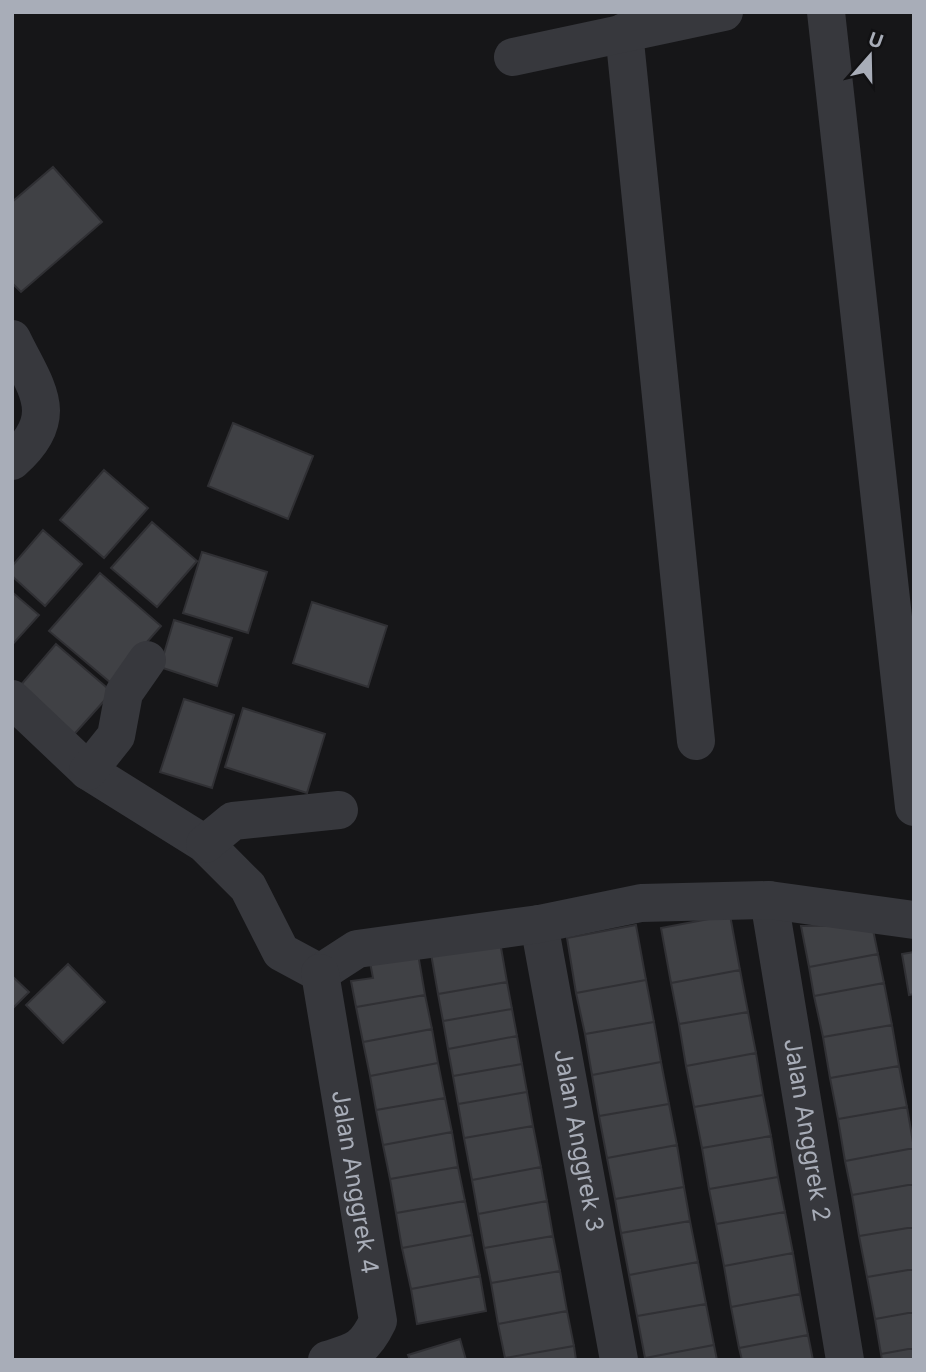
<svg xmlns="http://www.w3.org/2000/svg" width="926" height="1372" font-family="Inter,sans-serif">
<rect width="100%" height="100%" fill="#161618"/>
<path fill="#404145" stroke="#303034" stroke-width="2" d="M 53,167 L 102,222 L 21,292 L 12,283 L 12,202 Z
M 233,423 L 313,456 L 288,519 L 208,486 Z
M 104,470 L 148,508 L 104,558 L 60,520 Z
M 152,522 L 197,561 L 157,607 L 111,568 Z
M 43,530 L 82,564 L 45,606 L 12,576 L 12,566 Z
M 202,552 L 267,572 L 248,633 L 183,613 Z
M 100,573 L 161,626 L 111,683 L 49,631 Z
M 12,592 L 39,615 L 12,645 Z
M 312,602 L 387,626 L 368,687 L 293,663 Z
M 174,620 L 232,638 L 217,686 L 160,667 Z
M 56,644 L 112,692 L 69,740 L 14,693 Z
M 184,699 L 234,715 L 212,788 L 160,772 Z
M 243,708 L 325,734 L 307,793 L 225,767 Z
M 730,915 L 740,970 L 671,983 L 661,928 Z
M 636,925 L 646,980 L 576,993 L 567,938 Z
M 872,925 L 878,954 L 809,967 L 801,926 Z
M 499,936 L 507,982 L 438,994 L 430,948 Z
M 417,948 L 425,995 L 356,1007 L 351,981 L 373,978 L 369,957 Z
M 914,952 L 914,994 L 909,995 L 902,954 Z
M 878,954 L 884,983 L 814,996 L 809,967 Z
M 68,964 L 105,1002 L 63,1043 L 26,1005 Z
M 740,970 L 748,1012 L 679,1024 L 671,983 Z
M 12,976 L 29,992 L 12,1009 Z
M 646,980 L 654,1022 L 585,1034 L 576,993 Z
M 507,982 L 512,1009 L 443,1021 L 438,994 Z
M 884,983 L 892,1025 L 823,1037 L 814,996 Z
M 425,995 L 432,1029 L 363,1042 L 356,1007 Z
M 512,1009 L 517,1036 L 448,1049 L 443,1021 Z
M 748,1012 L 756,1053 L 686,1066 L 679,1024 Z
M 654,1022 L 661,1062 L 592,1075 L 585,1034 Z
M 892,1025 L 899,1066 L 830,1078 L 823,1037 Z
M 432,1029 L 438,1063 L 370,1076 L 363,1042 Z
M 517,1036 L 522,1064 L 453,1076 L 448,1049 Z
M 756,1053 L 763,1095 L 694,1107 L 686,1066 Z
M 661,1062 L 669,1104 L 599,1116 L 592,1075 Z
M 438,1063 L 445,1098 L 376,1110 L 370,1076 Z
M 522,1064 L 527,1092 L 458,1104 L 453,1076 Z
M 899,1066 L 907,1107 L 838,1119 L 830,1078 Z
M 527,1092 L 533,1126 L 464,1138 L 458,1104 Z
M 763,1095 L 771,1136 L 702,1148 L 694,1107 Z
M 445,1098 L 452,1132 L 383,1145 L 376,1110 Z
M 669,1104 L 677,1145 L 607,1158 L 599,1116 Z
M 907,1107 L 914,1148 L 845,1161 L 838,1119 Z
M 533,1126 L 541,1167 L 472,1180 L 464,1138 Z
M 452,1132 L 458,1167 L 390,1179 L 383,1145 Z
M 771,1136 L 778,1177 L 709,1189 L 702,1148 Z
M 677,1145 L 684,1187 L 615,1199 L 607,1158 Z
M 914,1148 L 914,1184 L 852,1195 L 845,1161 Z
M 458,1167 L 465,1201 L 396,1213 L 390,1179 Z
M 541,1167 L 547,1201 L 478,1214 L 472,1180 Z
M 778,1177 L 785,1212 L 716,1224 L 709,1189 Z
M 914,1184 L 914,1227 L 859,1236 L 852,1195 Z
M 684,1187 L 690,1221 L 621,1233 L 615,1199 Z
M 465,1201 L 472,1235 L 402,1248 L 396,1213 Z
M 547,1201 L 553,1236 L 484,1248 L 478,1214 Z
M 785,1212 L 793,1253 L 724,1266 L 716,1224 Z
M 690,1221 L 698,1262 L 629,1275 L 621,1233 Z
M 914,1227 L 914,1269 L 867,1277 L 859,1236 Z
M 472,1235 L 480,1276 L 411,1289 L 402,1248 Z
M 553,1236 L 560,1271 L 491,1283 L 484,1248 Z
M 793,1253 L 800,1294 L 731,1307 L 724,1266 Z
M 698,1262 L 706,1304 L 637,1316 L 629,1275 Z
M 914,1269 L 914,1312 L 875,1319 L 867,1277 Z
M 560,1271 L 567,1311 L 498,1324 L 491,1283 Z
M 480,1276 L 486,1311 L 417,1324 L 411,1289 Z
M 800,1294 L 808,1335 L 739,1348 L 731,1307 Z
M 706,1304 L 714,1345 L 645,1358 L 637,1316 Z
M 567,1311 L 574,1346 L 505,1358 L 498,1324 Z
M 914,1312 L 914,1348 L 881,1354 L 875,1319 Z
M 808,1335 L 813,1360 L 742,1360 L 739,1348 Z
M 460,1339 L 466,1360 L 410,1360 L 408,1355 Z
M 714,1345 L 717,1360 L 645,1360 L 645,1358 Z
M 574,1346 L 576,1360 L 505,1360 L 505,1358 Z
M 914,1348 L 914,1360 L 882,1360 L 881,1354 Z"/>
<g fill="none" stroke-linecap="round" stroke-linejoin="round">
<g stroke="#37383d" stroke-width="38">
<path d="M 826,12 L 914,807"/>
<path d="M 624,32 L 696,741"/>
<path d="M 513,57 L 724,12"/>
<path d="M 12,339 C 36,389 63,416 12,461"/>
<path d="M 12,699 L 88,771 L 205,844 L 248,887 L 281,952 L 320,973"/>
<path d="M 88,771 L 116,736 L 124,693 L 147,660"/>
<path d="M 205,844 L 233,821 L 339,810"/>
<path id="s1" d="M 769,900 L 845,1360"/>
<path id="s2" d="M 539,924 L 619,1360"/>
<path d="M 320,973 L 357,949 L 539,924 L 641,903 L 769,900 L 914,920"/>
<path id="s3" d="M 320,973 L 378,1321 C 364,1350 356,1351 327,1360"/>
</g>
</g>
<g text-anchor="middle" stroke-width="5" stroke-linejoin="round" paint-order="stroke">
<g font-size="24" fill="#a8adb8" stroke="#111113">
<text dy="8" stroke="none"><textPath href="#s1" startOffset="233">Jalan Anggrek 2</textPath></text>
<text dy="8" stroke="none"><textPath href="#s2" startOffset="220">Jalan Anggrek 3</textPath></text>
<text dy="8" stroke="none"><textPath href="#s3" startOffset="212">Jalan Anggrek 4</textPath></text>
</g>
</g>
<rect width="926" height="1372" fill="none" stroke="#a8adb8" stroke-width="28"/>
<g transform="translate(870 56) rotate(20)" stroke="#111113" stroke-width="5" paint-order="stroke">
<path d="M0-5L12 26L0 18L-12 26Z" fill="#a8adb8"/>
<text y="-10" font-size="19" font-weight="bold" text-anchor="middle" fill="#a8adb8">U</text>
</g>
</svg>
